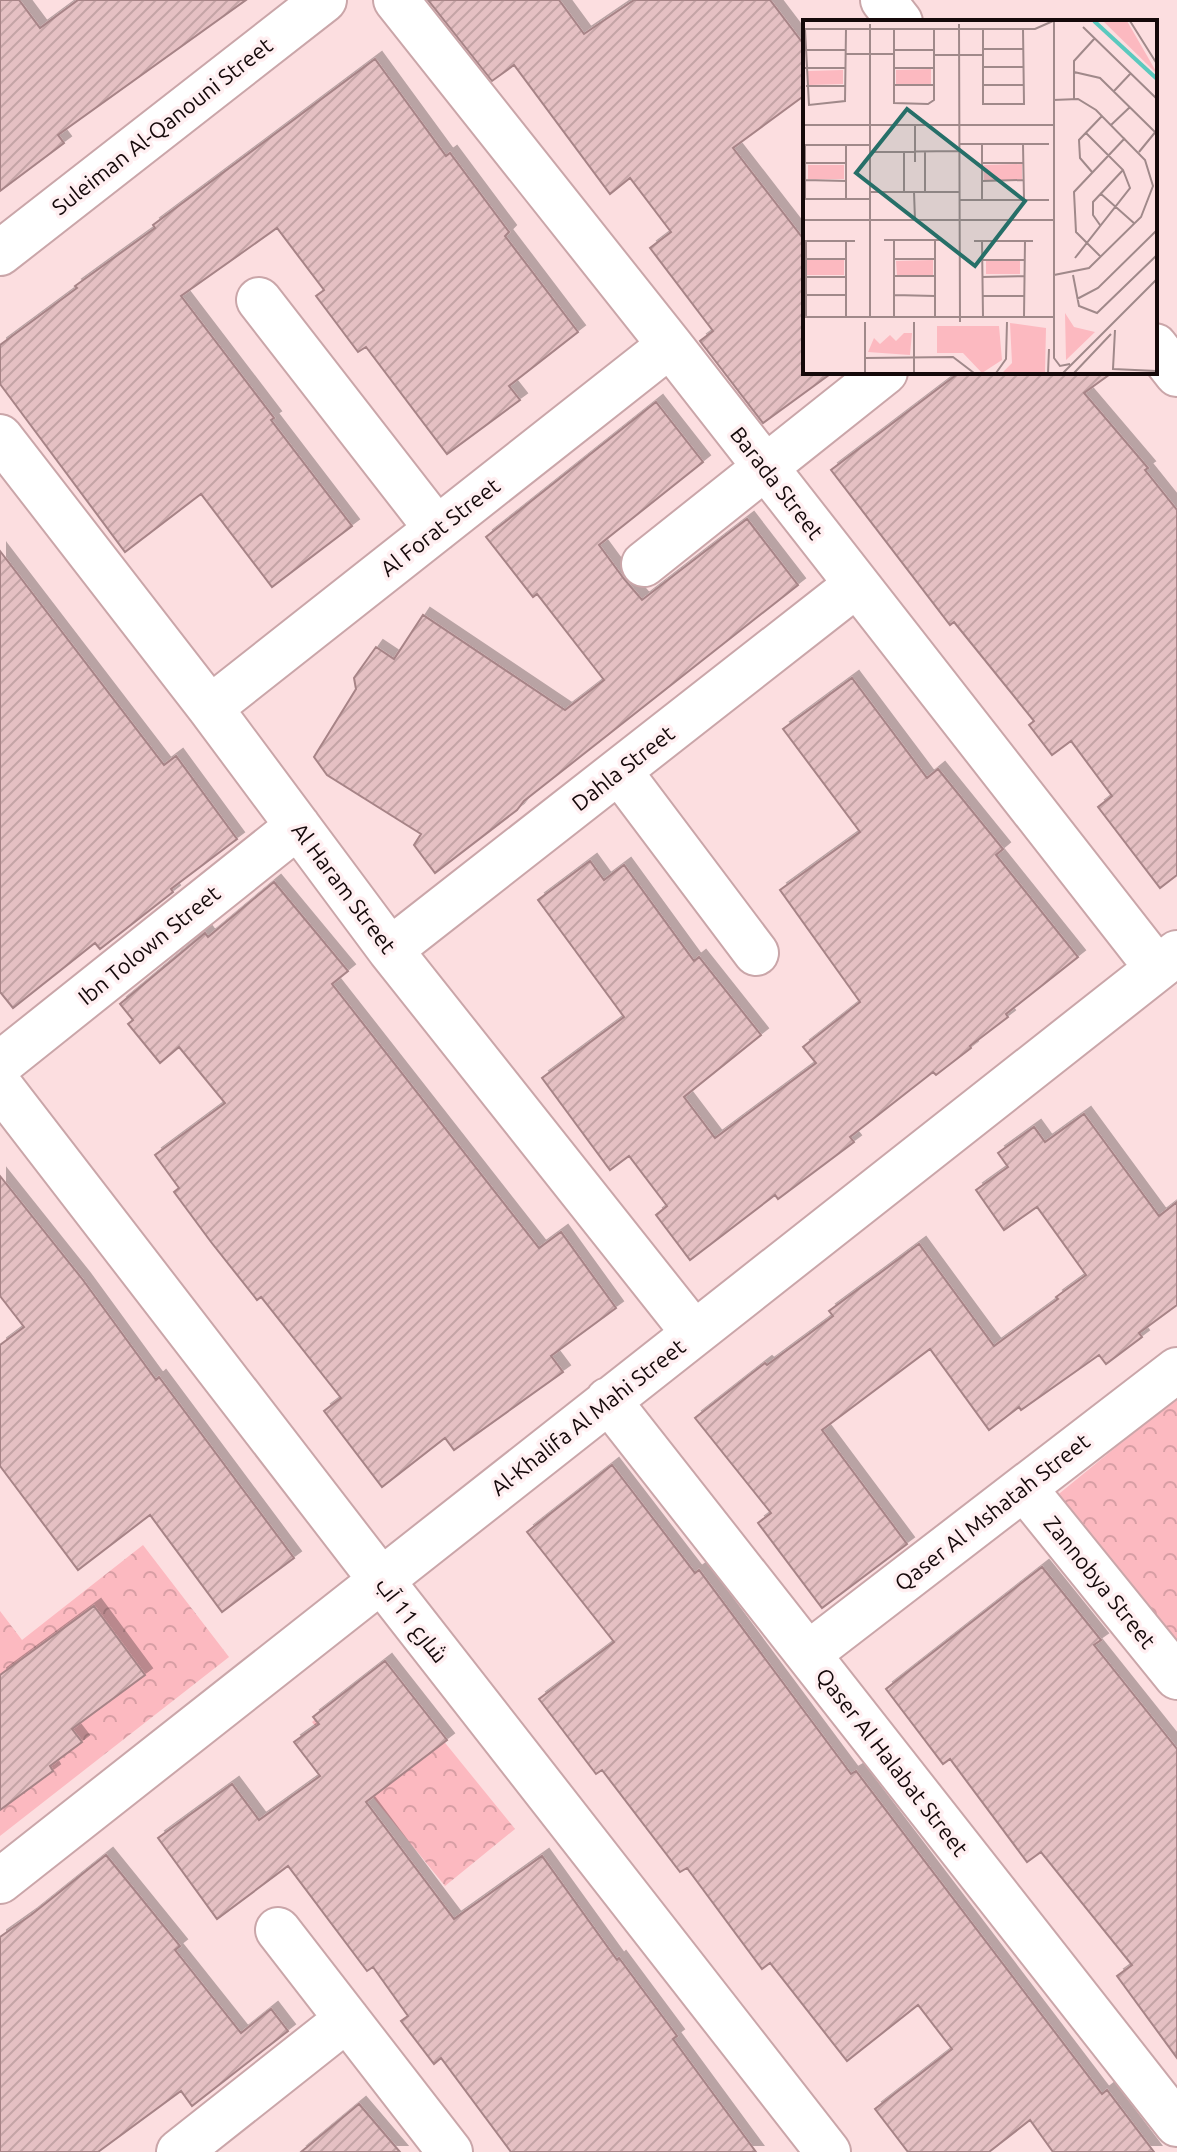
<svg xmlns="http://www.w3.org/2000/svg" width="1177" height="2152" font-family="Ubuntu,Cairo,sans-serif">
<defs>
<pattern id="forest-crowns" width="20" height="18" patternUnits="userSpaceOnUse" patternTransform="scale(2)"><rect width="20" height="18" fill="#fcb9c0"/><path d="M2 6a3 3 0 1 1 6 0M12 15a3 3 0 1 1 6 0" fill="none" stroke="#d79ea4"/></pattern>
<pattern id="building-hatch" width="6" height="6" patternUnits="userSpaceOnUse" patternTransform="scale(2)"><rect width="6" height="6" fill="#e5c0c3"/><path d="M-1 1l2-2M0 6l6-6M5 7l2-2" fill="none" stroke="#c4a4a6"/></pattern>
<filter id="shadow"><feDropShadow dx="7" dy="-7" stdDeviation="0" flood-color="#0004"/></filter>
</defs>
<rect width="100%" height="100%" fill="#fcdee0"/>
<path fill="url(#forest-crowns)" d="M 1177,1397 L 1177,1660 L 1049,1502 Z
M 143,1545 L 229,1657 L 0,1836 L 0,1611 L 22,1640 Z
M 382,1665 L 515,1829 L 445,1886 L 312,1722 Z"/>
<path fill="url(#building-hatch)" stroke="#a78487" stroke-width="2" filter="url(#shadow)" d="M 0,0 L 19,0 L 40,28 L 78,0 L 246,0 L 58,135 L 64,143 L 0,191 Z
M 428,0 L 559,0 L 584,34 L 634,0 L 770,0 L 805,46 L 805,95 L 733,148 L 805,241 L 805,372 L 833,372 L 763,423 L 700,341 L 713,331 L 650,248 L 671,232 L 630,178 L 610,194 L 514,65 L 492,81 Z
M 375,59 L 446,156 L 450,153 L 509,232 L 505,236 L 578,332 L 509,386 L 520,400 L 447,454 L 366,347 L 358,352 L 316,296 L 324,290 L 277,228 L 181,296 L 274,418 L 271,420 L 352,526 L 272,587 L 201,494 L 125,552 L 0,384 L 0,345 L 77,288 L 75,286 L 155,228 L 153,225 Z
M 960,372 L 1113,372 L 1084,393 L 1148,468 L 1145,470 L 1177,510 L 1177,875 L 1160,888 L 1098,807 L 1112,796 L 1071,741 L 1052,755 L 1029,725 L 1034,721 L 954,622 L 950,625 L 831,470 Z
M 656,402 L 703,462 L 599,545 L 624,579 L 642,600 L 747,519 L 798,585 L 524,801 L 517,810 L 435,873 L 414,845 L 421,834 L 327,775 L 314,757 L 356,689 L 354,678 L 376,647 L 394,659 L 423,615 L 565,710 L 604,680 L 537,594 L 533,597 L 486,537 Z
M 0,551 L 164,765 L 176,756 L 237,839 L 171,889 L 173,892 L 100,949 L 95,943 L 13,1008 L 0,992 Z
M 852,678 L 927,778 L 938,769 L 1003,849 L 996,855 L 1078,957 L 1006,1014 L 1008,1017 L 970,1046 L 971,1048 L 936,1075 L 933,1072 L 850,1137 L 854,1142 L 778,1199 L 775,1195 L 690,1260 L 656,1215 L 667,1206 L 629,1156 L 610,1170 L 542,1078 L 624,1017 L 538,900 L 590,861 L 604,880 L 624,865 L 694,961 L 699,957 L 761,1035 L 684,1097 L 715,1138 L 816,1063 L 803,1047 L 860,1002 L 780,890 L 860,832 L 783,729 Z
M 274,882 L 348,971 L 332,984 L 539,1248 L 561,1232 L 616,1308 L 551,1356 L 563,1372 L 454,1450 L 445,1438 L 382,1487 L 324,1411 L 341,1398 L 261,1297 L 257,1300 L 211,1242 L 174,1192 L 179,1188 L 155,1155 L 225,1103 L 179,1047 L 160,1063 L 128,1024 L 133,1020 L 120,1004 L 205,933 L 208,937 Z
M 1084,1114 L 1159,1216 L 1177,1202 L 1177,1305 L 1139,1333 L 1142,1337 L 1106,1364 L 1099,1355 L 1021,1410 L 1019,1407 L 989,1430 L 930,1349 L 822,1430 L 907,1544 L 822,1608 L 758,1523 L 771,1513 L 695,1418 L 765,1363 L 767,1365 L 833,1316 L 829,1311 L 919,1244 L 994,1346 L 1058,1299 L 1056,1297 L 1086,1275 L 1037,1207 L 1004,1230 L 976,1190 L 1008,1167 L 998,1153 L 1034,1127 L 1045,1142 Z
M 0,1176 L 83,1280 L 156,1380 L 159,1377 L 294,1558 L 222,1612 L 150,1515 L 78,1570 L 0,1466 L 0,1345 L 24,1327 L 0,1296 Z
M 612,1465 L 695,1573 L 699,1570 L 851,1774 L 856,1771 L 1102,2094 L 1107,2090 L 1154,2152 L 1053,2152 L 1030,2120 L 989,2152 L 908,2152 L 875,2109 L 952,2049 L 918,2005 L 847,2061 L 770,1963 L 762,1969 L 687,1868 L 680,1872 L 602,1770 L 596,1774 L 539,1699 L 614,1642 L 527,1532 Z
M 1042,1567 L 1101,1640 L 1094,1645 L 1177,1749 L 1177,2058 L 1117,1976 L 1132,1965 L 1041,1852 L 1027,1862 L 950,1759 L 943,1764 L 886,1689 Z
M 94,1606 L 145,1675 L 72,1729 L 82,1742 L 50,1766 L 53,1771 L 0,1810 L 0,1675 Z
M 385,1661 L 447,1740 L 366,1802 L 454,1919 L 542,1856 L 617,1960 L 619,1958 L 677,2036 L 673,2039 L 756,2152 L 511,2152 L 441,2058 L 434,2064 L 401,2021 L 408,2016 L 373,1967 L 367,1971 L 288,1866 L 217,1919 L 158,1838 L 232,1784 L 259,1820 L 320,1776 L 294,1742 L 319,1724 L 313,1717 Z
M 106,1855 L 180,1946 L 175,1950 L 241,2033 L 271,2009 L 288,2031 L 192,2106 L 181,2091 L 98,2152 L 0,2152 L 0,1937 L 31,1915 Z
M 359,2104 L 400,2152 L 301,2152 Z"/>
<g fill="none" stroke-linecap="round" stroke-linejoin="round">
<defs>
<path id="minor" d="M 396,0 L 670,345 L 1157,968
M 883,0 L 900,22
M 0,253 L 324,0
M 259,300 L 437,529
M 1155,346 L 1177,374
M 0,437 L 210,708 L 390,950 L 694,1333
M 644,564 L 885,372
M 210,708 L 670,345
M 619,771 L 756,953
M 390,950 L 856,585
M 0,1064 L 298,826
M 0,1086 L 381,1580 L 828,2152
M 608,1400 L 1177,2124
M 1024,1488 L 1177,1677
M 808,1654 L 1177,1370
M 0,1881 L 1177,953
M 278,1930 L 450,2152
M 179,2152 L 347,2019"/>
</defs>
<use href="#minor" stroke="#caa6a9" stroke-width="48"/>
<use href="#minor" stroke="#fff" stroke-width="44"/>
</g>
<g text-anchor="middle" stroke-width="7" stroke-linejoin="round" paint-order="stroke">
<g font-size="22" fill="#15090a" stroke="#ffeff1">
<text transform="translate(162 126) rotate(-38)" y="8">Suleiman Al-Qanouni Street</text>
<text transform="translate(777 483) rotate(52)" y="8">Barada Street</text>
<text transform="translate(440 527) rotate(-38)" y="8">Al Forat Street</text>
<text transform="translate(623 768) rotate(-38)" y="8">Dahla Street</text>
<text transform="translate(344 888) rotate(53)" y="8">Al Haram Street</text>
<text transform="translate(149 945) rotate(-39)" y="8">Ibn Tolown Street</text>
<text transform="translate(588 1417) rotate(-38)" y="8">Al-Khalifa Al Mahi Street</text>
<text transform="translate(992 1512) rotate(-38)" y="8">Qaser Al Mshatah Street</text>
<text transform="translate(1100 1582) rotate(51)" y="8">Zannobya Street</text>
<text transform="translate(412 1620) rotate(52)" y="8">شارع 11 آب</text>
<text transform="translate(892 1762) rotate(52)" y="8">Qaser Al Halabat Street</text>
</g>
</g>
<g transform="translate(803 20)">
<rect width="354" height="354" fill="#fcdee0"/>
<path d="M 300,1 L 324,1 L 354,53 L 353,53 ZM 128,49 L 128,64 L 93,64 L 93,50 ZM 40,50 L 40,64 L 5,65 L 5,51 ZM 219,144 L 219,160 L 181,160 L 180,145 ZM 5,145 L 41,145 L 41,159 L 5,159 ZM 4,240 L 41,240 L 41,255 L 4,255 ZM 130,240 L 130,255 L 94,255 L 93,241 ZM 183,241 L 217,241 L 217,254 L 183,254 ZM 207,303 L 243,308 L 242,353 L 199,353 L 209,343 ZM 134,306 L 196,306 L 199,340 L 179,353 L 160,333 L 134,333 ZM 101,313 L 109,313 L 107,335 L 65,332 L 71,318 L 77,324 L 87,315 L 93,321 Z" fill="#fcb9c0"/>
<path d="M 262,293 L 271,307 L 292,312 L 263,340 Z" fill="#fcb9c0"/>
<path fill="none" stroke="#5bc9be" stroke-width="4" d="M 291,1 L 354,59"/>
<path fill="none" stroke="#a0898a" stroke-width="2" d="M 251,1 L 251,338 L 257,346 L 267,344M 327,1 L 354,44M 156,4 L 157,302M 280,7 L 354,79M 0,9 L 232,9 L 250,1M 2,9 L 6,85 L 42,81 L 43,9M 91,9 L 91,83 L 125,84 L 131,80 L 131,9M 180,9 L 180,84 L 221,84 L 220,9M 180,29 L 220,29M 2,30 L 43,30M 91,30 L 131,30M 43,34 L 91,34M 131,35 L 180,35M 179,47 L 220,47M 2,48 L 43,48M 91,48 L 131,48M 271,52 L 297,58 L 352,112M 90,65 L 131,65M 179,65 L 220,65M 3,66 L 43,66M 311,71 L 328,53M 271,79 L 271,41 L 292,18M 250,80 L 275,79 L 293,90 L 342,140 L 350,166 L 338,197 L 286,248 L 251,255M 0,105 L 250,105M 112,105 L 112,142M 308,105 L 327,87M 156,124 L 246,124M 220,124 L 221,180M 0,125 L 67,125M 2,125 L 2,179M 43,125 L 43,179M 101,131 L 101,172M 67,132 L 156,131M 122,132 L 122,173M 336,132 L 354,110M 2,143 L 43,143M 179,143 L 220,143M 289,152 L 277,138 L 276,120 L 299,96M 2,160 L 43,161M 179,161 L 220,160M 67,172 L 156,172M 111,172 L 112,200M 297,173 L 332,204M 0,179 L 67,179M 156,180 L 246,180M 179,180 L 179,124M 0,200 L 251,200M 297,205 L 290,195 L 290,182 L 320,150M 81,220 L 138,220M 91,220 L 91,297M 132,220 L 132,297M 0,221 L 52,221M 3,221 L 3,297M 43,221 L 43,297M 171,221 L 230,221M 179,221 L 180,297M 298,237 L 273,212 L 271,172 L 322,118M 272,238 L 327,168 L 320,150 L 283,113M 3,239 L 43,239M 91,239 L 132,239M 179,240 L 222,240M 270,255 L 276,286 L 294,293 L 354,235M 91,256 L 132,256M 3,257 L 43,257M 179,257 L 222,256M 3,275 L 43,275M 91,275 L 132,276M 180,276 L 221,276M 274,279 L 295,268 L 354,210M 0,297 L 251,297M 67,297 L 67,4M 221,297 L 222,221M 62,302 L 62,353M 111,302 L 111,353M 312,310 L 310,349 L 354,351M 62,338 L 150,337 L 171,353M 193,353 L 203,339 L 204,302M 245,353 L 246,329M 260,353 L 354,259M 271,353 L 308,314"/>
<path fill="#266f68" fill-opacity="0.15" stroke="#266f68" stroke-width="4" d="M 104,89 L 222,181 L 172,246 L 53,153 Z"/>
<rect width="354" height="354" fill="none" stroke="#15090a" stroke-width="4"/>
</g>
</svg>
